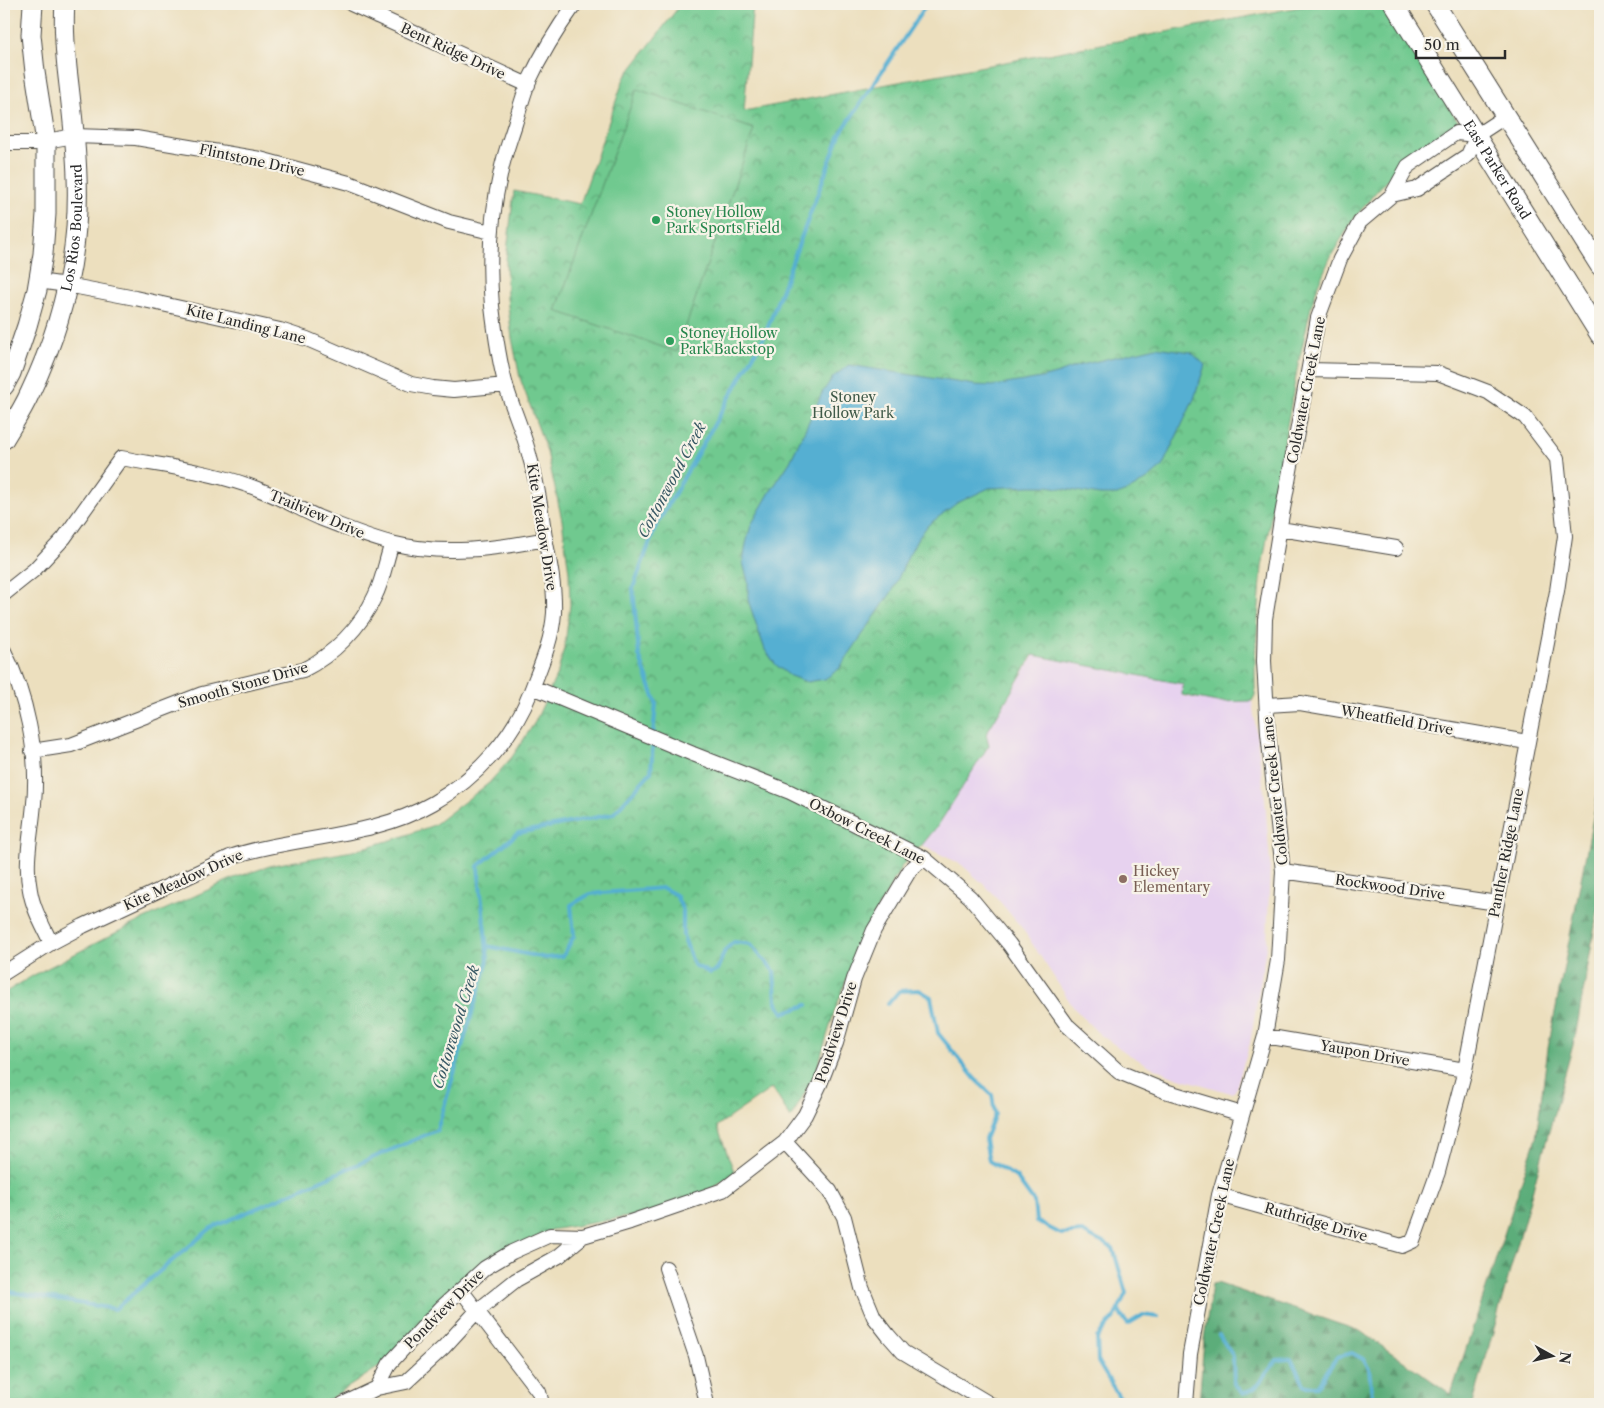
<svg xmlns="http://www.w3.org/2000/svg" width="1604" height="1408" font-family="'Libre Caslon Text',serif">
<defs>
<pattern id="forest-firs" width="22" height="20" patternUnits="userSpaceOnUse" patternTransform="scale(1.25)"><rect width="22" height="20" fill="#5cad7a"/><path d="M5 1l3.5 6h-7zM16 11l3.5 6h-7z" fill="#4c8d64"/></pattern>
<pattern id="park-crowns" width="20" height="18" patternUnits="userSpaceOnUse" patternTransform="scale(1.25)"><rect width="20" height="18" fill="#70c98f"/><path d="M2 6a3 3 0 1 1 6 0M12 15a3 3 0 1 1 6 0" fill="none" stroke="#5ca375"/></pattern>
</defs>
<rect width="100%" height="100%" fill="#f7f3e8"/>
<filter id="ink" filterUnits="userSpaceOnUse"><feTurbulence type="fractalNoise" baseFrequency=".02" numOctaves="2"/><feDisplacementMap in="SourceGraphic" scale="10" xChannelSelector="R" yChannelSelector="G"/><feConvolveMatrix kernelMatrix="1 2 1 2 8 2 1 2 1" color-interpolation-filters="sRGB"/></filter>
<filter id="wash" filterUnits="userSpaceOnUse"><feTurbulence type="fractalNoise" baseFrequency=".0096" numOctaves="4" result="noise"/><feDisplacementMap in="SourceGraphic" scale="20" xChannelSelector="R" yChannelSelector="G"/><feGaussianBlur stdDeviation="1.12" result="paint"/><feColorMatrix in="noise" values="0 0 0 0 0 0 0 0 0 0 0 0 0 0 0 0 0 1.4 0 .05"/><feComposite in="paint" operator="in"/></filter>
<g filter="url(#wash)">
<rect width="100%" height="100%" fill="#ecdfbe"/>
<path fill="#e7d2ef" d="M 1034,655 L 1184,684 L 1182,696 L 1217,702 L 1252,701 L 1265,799 L 1270,865 L 1267,942 L 1250,1043 L 1235,1091 L 1231,1093 L 1176,1077 L 1152,1067 L 1128,1054 L 1098,1033 L 1074,1008 L 1022,928 L 992,892 L 962,865 L 922,845 L 939,824 L 988,745 L 986,734 Z"/>
<path fill="url(#forest-firs)" stroke="#446c52" d="M 1600,782 L 1600,898 L 1575,1038 L 1473,1404 L 1199,1404 L 1204,1339 L 1212,1284 L 1217,1283 L 1360,1331 L 1451,1394 L 1536,1138 L 1548,1048 Z"/>
<path fill="url(#park-crowns)" stroke="#4e7a5d" d="M 681,4 L 753,4 L 744,111 L 1315,4 L 1385,4 L 1459,123 L 1402,164 L 1376,192 L 1353,220 L 1331,256 L 1318,285 L 1311,307 L 1297,370 L 1262,567 L 1255,658 L 1255,695 L 1252,701 L 1217,702 L 1182,695 L 1183,684 L 1033,655 L 986,734 L 989,745 L 939,824 L 922,845 L 902,866 L 872,919 L 851,967 L 834,1013 L 816,1072 L 791,1118 L 772,1088 L 717,1126 L 735,1174 L 710,1190 L 668,1210 L 551,1230 L 476,1268 L 440,1299 L 388,1361 L 330,1399 L 312,1404 L 4,1404 L 4,993 L 34,975 L 129,926 L 234,878 L 273,865 L 353,851 L 398,838 L 434,825 L 489,783 L 512,757 L 535,722 L 558,672 L 565,644 L 570,605 L 569,572 L 562,520 L 547,452 L 520,378 L 512,338 L 507,298 L 506,260 L 514,191 L 580,204 L 624,78 Z"/>
<path fill="#70c98f" stroke="#4e7a5d" d="M 637,89 L 754,129 L 677,352 L 556,311 Z"/>
<path fill="#54afd2" stroke="#406d7e" d="M 1156,347 L 1191,352 L 1205,365 L 1194,399 L 1162,467 L 1149,478 L 1133,488 L 1117,495 L 1100,495 L 1048,486 L 1030,486 L 989,488 L 957,503 L 928,525 L 917,540 L 908,556 L 893,590 L 839,669 L 825,679 L 807,682 L 790,676 L 776,665 L 765,650 L 748,600 L 748,581 L 743,563 L 746,544 L 751,525 L 770,492 L 790,462 L 822,393 L 833,377 L 849,365 L 975,385 L 994,386 L 1041,378 L 1059,373 L 1077,366 Z"/>
<g fill="none" stroke-linecap="round" stroke-linejoin="round">
<path stroke="#54afd2" stroke-width="4" d="M 653,735 L 656,703 L 639,655 L 633,588 L 655,528 L 764,337 L 840,134 L 927,4
M 487,946 L 546,958 L 563,956 L 574,936 L 571,905 L 590,894 L 663,888 L 676,895 L 683,911 L 683,935 L 694,965 L 710,973 L 717,970 L 725,950 L 734,942 L 750,944 L 774,971 L 776,1001 L 783,1013 L 807,1005
M 888,1004 L 899,991 L 919,990 L 931,997 L 938,1033 L 975,1079 L 992,1095 L 995,1114 L 985,1139 L 989,1161 L 1016,1177 L 1034,1202 L 1036,1221 L 1061,1234 L 1082,1232 L 1113,1248 L 1126,1293 L 1115,1316 L 1097,1338 L 1098,1362 L 1121,1400 L 1121,1404
M 4,1291 L 115,1309 L 211,1228 L 437,1130 L 488,960 L 478,866 L 518,833 L 613,814 L 651,772 L 653,742
M 1118,1309 L 1122,1317 L 1128,1324 L 1143,1315 L 1158,1317
M 1219,1335 L 1233,1356 L 1234,1384 L 1243,1394 L 1255,1388 L 1277,1360 L 1291,1359 L 1305,1386 L 1317,1386 L 1337,1357 L 1352,1353 L 1363,1359 L 1369,1369 L 1373,1404"/>
</g>
</g>
<g filter="url(#ink)">
<g fill="none" stroke-linecap="round" stroke-linejoin="round">
<defs>
<path id="street" d="M 351,4 L 528,85
M 377,16 L 383,4
M 1477,135 L 1456,133 L 1408,166 L 1392,195 L 1417,189 L 1468,155 L 1477,135 L 1506,116
M 4,143 L 35,143 L 74,136 L 136,138 L 260,159 L 349,183 L 449,222 L 491,232
M 38,281 L 67,285 L 135,298 L 280,330 L 307,339 L 411,384 L 433,388 L 454,390 L 506,385
M 1280,529 L 1396,548
M 4,594 L 34,570 L 64,538 L 121,458 C 163,466 206,471 247,485 C 258,489 269,493 279,498 C 292,504 306,512 320,518 C 343,527 367,537 391,543 C 442,556 496,549 546,539
M 4,651 C 26,694 39,754 34,803 C 32,831 24,862 30,890 C 33,909 43,926 51,943
M 533,687 L 693,754 L 790,792 L 924,858 L 970,897 L 1009,944 L 1067,1025 L 1119,1072 L 1165,1091 L 1242,1114
M 1267,705 L 1300,703 L 1527,742
M 32,751 L 71,745 L 202,694 L 303,670 C 333,655 361,627 375,596 C 383,580 386,560 392,543
M 1283,871 L 1497,903
M 4,973 L 51,943 L 83,926 L 230,857 C 297,835 371,839 433,803 C 477,778 513,738 531,691 C 541,665 552,641 554,613 C 555,588 550,563 545,538 C 541,511 538,484 530,458 C 524,433 513,410 506,386 C 499,361 495,332 492,306 C 488,261 491,215 501,171 C 504,155 510,140 515,124 C 519,111 523,96 528,83 C 541,55 557,29 575,4
M 1265,1036 L 1465,1070
M 785,1142 L 830,1191 L 844,1217 L 862,1288 L 874,1317 L 888,1335 L 903,1352 L 990,1404
M 1219,1195 L 1402,1246 L 1413,1241 L 1438,1172 L 1465,1070 L 1557,591 L 1565,536 L 1557,459 L 1525,417 L 1488,392 L 1438,373 L 1309,370
M 583,1236 L 630,1222 L 723,1190 L 785,1142 L 805,1115 L 820,1084 L 836,1043 L 854,979 L 874,930 L 910,870 L 924,858
M 666,1268 L 696,1356 L 707,1404
M 461,1290 L 539,1392 L 542,1404
M 343,1404 L 377,1388 L 406,1382 L 444,1347 L 477,1311 L 516,1280 L 559,1256 L 583,1236 L 550,1235 L 512,1252 L 485,1268 L 441,1308 L 390,1363 L 377,1388
M 1186,1404 L 1190,1354 L 1219,1195 L 1265,1036 L 1278,960 L 1283,871 L 1268,733 L 1264,661 L 1265,619 L 1281,520 L 1318,318 L 1340,259 L 1360,222 L 1392,195"/>
<g id="secondary">
<path id="s1" d="M 1394,4 L 1600,335"/>
<path d="M 1435,4 L 1600,266"/>
<path d="M 4,386 L 11,373 L 27,326 L 37,290 L 43,254 L 46,214 L 46,142 L 35,72 L 31,35 L 33,4"/>
<path id="s2" d="M 4,439 C 13,424 23,409 30,393 C 62,326 80,252 77,177 C 76,141 71,104 67,68 C 65,47 63,25 65,4"/>
</g>
</defs>
<use href="#street" stroke="#484641" stroke-width="16"/>
<use href="#secondary" stroke="#484641" stroke-width="21"/>
<use href="#street" stroke="#fff" stroke-width="14"/>
<use href="#secondary" stroke="#fff" stroke-width="19"/>
</g>
</g>
<g fill="#2e9e5b" stroke="#f7f3e8" stroke-width="2">
<circle cx="656" cy="220" r="5"/>
<circle cx="670" cy="341" r="5"/>
</g>
<circle fill="#8d6e63" stroke="#f7f3e8" stroke-width="2" cx="1123" cy="879" r="5"/>
<g text-anchor="middle" stroke-width="4.5" stroke-linejoin="round" paint-order="stroke">
<g font-size="14" fill="#2b2b2b" stroke="#f7f3e8">
<text transform="translate(453 51) rotate(25)" y="5">Bent Ridge Drive</text>
<text transform="translate(252 160) rotate(12)" y="5">Flintstone Drive</text>
<text dy="5" stroke="none"><textPath href="#s1" startOffset="195">East Parker Road</textPath></text>
<text dy="5" stroke="none"><textPath href="#s2" startOffset="225">Los Rios Boulevard</textPath></text>
<text transform="translate(246 324) rotate(14)" y="5">Kite Landing Lane</text>
<text transform="translate(1306 390) rotate(-79)" y="5">Coldwater Creek Lane</text>
<text transform="translate(317 514) rotate(23)" y="5">Trailview Drive</text>
<text transform="translate(542 527) rotate(81)" y="5">Kite Meadow Drive</text>
<text transform="translate(243 685) rotate(-16)" y="5">Smooth Stone Drive</text>
<text transform="translate(1397 720) rotate(10)" y="5">Wheatfield Drive</text>
<text transform="translate(1275 791) rotate(-96)" y="5">Coldwater Creek Lane</text>
<text transform="translate(867 831) rotate(27)" y="5">Oxbow Creek Lane</text>
<text transform="translate(1506 853) rotate(-79)" y="5">Panther Ridge Lane</text>
<text transform="translate(183 880) rotate(-24)" y="5">Kite Meadow Drive</text>
<text transform="translate(1390 887) rotate(8)" y="5">Rockwood Drive</text>
<text transform="translate(836 1032) rotate(-72)" y="5">Pondview Drive</text>
<text transform="translate(1365 1053) rotate(10)" y="5">Yaupon Drive</text>
<text transform="translate(1316 1222) rotate(16)" y="5">Ruthridge Drive</text>
<text transform="translate(1214 1232) rotate(-78)" y="5">Coldwater Creek Lane</text>
<text transform="translate(444 1309) rotate(-45)" y="5">Pondview Drive</text>
</g>
<g font-size="14" fill="#27864d" stroke="#f7f3e8" text-anchor="start">
<text x="666" y="217">Stoney Hollow<tspan x="666" dy="16">Park Sports Field</tspan></text>
<text x="680" y="338">Stoney Hollow<tspan x="680" dy="16">Park Backstop</tspan></text>
</g>
<g font-size="14" fill="#405a49" stroke="#f7f3e8">
<text x="853" y="402">Stoney<tspan x="853" dy="16">Hollow Park</tspan></text>
</g>
<g font-size="14" fill="#785e54" stroke="#f7f3e8" text-anchor="start">
<text x="1133" y="876">Hickey<tspan x="1133" dy="16">Elementary</tspan></text>
</g>
<g font-size="15" font-style="italic" fill="#395965" stroke="#f7f3e8">
<text transform="translate(672 480) rotate(-62)" y="5">Cottonwood Creek</text>
<text transform="translate(456 1027) rotate(-73)" y="5">Cottonwood Creek</text>
</g>
</g>
<rect width="1604" height="1408" fill="none" stroke="#f7f3e8" stroke-width="20"/>
<g transform="translate(1552 1356) rotate(98)" stroke="#f7f3e8" stroke-width="4" paint-order="stroke">
<path d="M0-4L9 19L0 12L-9 19Z" fill="#2b2b2b"/>
<text y="-8" font-size="14" font-weight="bold" text-anchor="middle" fill="#2b2b2b">N</text>
</g>
<path d="M1416 50v8h89v-8" fill="none" stroke="#2b2b2b" stroke-width="2.5"/>
<text x="1424" y="50" font-size="15" fill="#2b2b2b" stroke="#f7f3e8" stroke-width="4" paint-order="stroke">50 m</text>
</svg>
